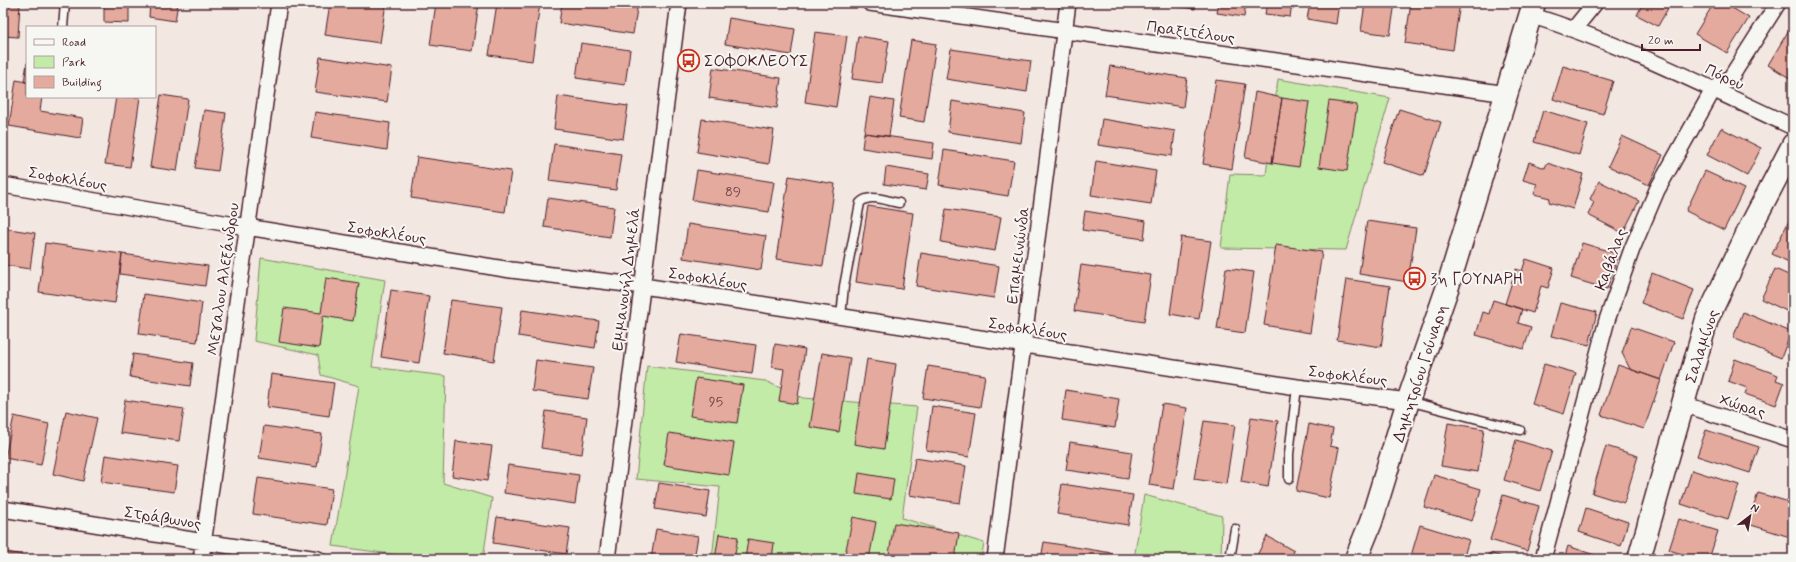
<svg xmlns="http://www.w3.org/2000/svg" width="1796" height="562" font-family="Mynerve,sans-serif">
<rect width="100%" height="100%" fill="#f2e7e1"/>
<filter id="ink" filterUnits="userSpaceOnUse"><feTurbulence type="fractalNoise" baseFrequency=".025" numOctaves="2"/><feDisplacementMap in="SourceGraphic" scale="8" xChannelSelector="R" yChannelSelector="G"/><feConvolveMatrix kernelMatrix="1 2 1 2 8 2 1 2 1" color-interpolation-filters="sRGB"/></filter>
<g filter="url(#ink)">
<path fill="#c1eba7" stroke="#868569" d="M 1278,79 L 1390,98 L 1346,250 L 1221,248 L 1230,174 L 1266,175 Z
M 261,258 L 385,280 L 372,367 L 446,376 L 443,483 L 492,498 L 483,559 L 426,559 L 333,546 L 359,386 L 321,375 L 318,355 L 254,341 Z
M 647,366 L 765,381 L 803,398 L 917,407 L 902,518 L 984,543 L 981,559 L 712,559 L 720,487 L 636,479 Z
M 1144,495 L 1222,516 L 1221,559 L 1134,559 Z"/>
<path fill="#e3aa9d" stroke="#4a1f2b" d="M 3,3 L 20,3 L 18,37 L 3,36 Z
M 26,3 L 57,3 L 57,6 L 26,5 Z
M 104,3 L 129,3 L 129,23 L 104,22 Z
M 150,3 L 178,3 L 175,21 L 149,17 Z
M 330,3 L 386,3 L 380,43 L 325,35 Z
M 436,3 L 479,3 L 472,51 L 430,45 Z
M 497,3 L 540,3 L 532,61 L 489,55 Z
M 562,3 L 638,3 L 633,34 L 559,23 Z
M 1154,3 L 1196,3 L 1195,9 Z
M 1219,3 L 1246,3 L 1244,17 L 1217,13 Z
M 1267,3 L 1292,3 L 1290,17 L 1265,14 Z
M 1310,3 L 1339,3 L 1336,24 L 1307,19 Z
M 1365,3 L 1395,3 L 1390,35 L 1361,31 Z
M 1411,3 L 1460,3 L 1453,50 L 1405,43 Z
M 1643,3 L 1671,3 L 1658,26 L 1637,15 Z
M 1714,3 L 1724,3 L 1749,18 L 1727,53 L 1695,34 Z
M 729,18 L 795,29 L 791,55 L 725,44 Z
M 1790,28 L 1793,30 L 1793,80 L 1768,65 Z
M 815,32 L 847,36 L 836,107 L 805,102 Z
M 858,36 L 889,41 L 882,83 L 852,79 Z
M 911,40 L 936,44 L 924,122 L 899,118 Z
M 581,43 L 630,50 L 625,85 L 576,78 Z
M 951,49 L 1031,61 L 1027,92 L 946,79 Z
M 320,57 L 392,68 L 387,102 L 315,92 Z
M 27,63 L 27,82 L 24,82 Z
M 1110,66 L 1187,78 L 1183,107 L 1105,95 Z
M 1563,66 L 1613,81 L 1603,114 L 1553,99 Z
M 713,68 L 781,78 L 777,108 L 709,98 Z
M 16,80 L 27,82 L 27,97 L 42,97 L 40,111 L 83,118 L 80,138 L 9,126 Z
M 1216,80 L 1245,84 L 1232,169 L 1203,164 Z
M 1255,92 L 1282,98 L 1272,163 L 1245,158 Z
M 161,95 L 188,99 L 177,171 L 150,167 Z
M 558,96 L 628,106 L 623,139 L 554,129 Z
M 116,97 L 140,97 L 130,167 L 105,164 Z
M 870,97 L 894,101 L 889,136 L 864,133 Z
M 1282,98 L 1309,102 L 1299,167 L 1272,163 Z
M 952,101 L 1025,113 L 1021,143 L 948,132 Z
M 1329,101 L 1357,105 L 1347,171 L 1319,167 Z
M 1399,109 L 1441,122 L 1424,176 L 1382,162 Z
M 204,110 L 226,113 L 218,171 L 195,168 Z
M 1543,110 L 1588,124 L 1579,155 L 1534,142 Z
M 315,112 L 390,123 L 387,150 L 311,138 Z
M 702,119 L 774,130 L 769,164 L 697,152 Z
M 1102,119 L 1175,131 L 1172,156 L 1098,145 Z
M 1721,128 L 1761,148 L 1747,176 L 1707,155 Z
M 864,133 L 934,143 L 932,159 L 862,148 Z
M 1622,136 L 1663,155 L 1649,185 L 1608,166 Z
M 554,144 L 621,154 L 616,190 L 549,181 Z
M 944,150 L 1014,161 L 1008,196 L 939,185 Z
M 417,157 L 511,171 L 505,212 L 411,198 Z
M 1096,161 L 1156,171 L 1151,204 L 1091,195 Z
M 1529,162 L 1545,168 L 1547,163 L 1583,174 L 1573,209 L 1549,202 L 1550,198 L 1534,194 L 1537,184 L 1523,180 Z
M 886,167 L 929,174 L 926,190 L 884,184 Z
M 697,170 L 774,182 L 769,212 L 692,200 Z
M 1705,171 L 1744,189 L 1724,230 L 1686,211 Z
M 789,176 L 835,184 L 823,266 L 776,259 Z
M 1599,181 L 1639,201 L 1623,233 L 1588,215 L 1594,202 L 1590,199 Z
M 548,198 L 614,207 L 610,237 L 544,227 Z
M 868,206 L 913,213 L 902,289 L 856,282 Z
M 946,209 L 1001,217 L 995,251 L 941,242 Z
M 1085,211 L 1146,221 L 1144,239 L 1082,230 Z
M 1790,219 L 1793,221 L 1793,264 L 1772,254 Z
M 1367,221 L 1416,228 L 1408,282 L 1359,274 Z
M 688,224 L 766,236 L 761,270 L 683,258 Z
M 3,228 L 35,233 L 30,269 L 3,265 Z
M 1181,237 L 1211,241 L 1199,319 L 1170,314 Z
M 45,243 L 122,254 L 115,303 L 39,292 Z
M 1582,243 L 1618,254 L 1607,289 L 1571,278 Z
M 1276,245 L 1322,252 L 1310,333 L 1264,325 Z
M 921,253 L 999,266 L 994,298 L 916,286 Z
M 122,254 L 208,266 L 205,286 L 120,274 Z
M 1526,259 L 1554,268 L 1548,288 L 1541,286 L 1533,313 L 1505,304 L 1516,269 L 1522,271 Z
M 1081,265 L 1151,275 L 1144,322 L 1074,311 Z
M 1226,268 L 1254,272 L 1245,333 L 1217,329 Z
M 1775,269 L 1793,277 L 1793,314 L 1761,299 Z
M 1652,273 L 1694,290 L 1683,319 L 1641,303 Z
M 326,278 L 359,283 L 353,321 L 323,316 L 319,348 L 279,342 L 284,308 L 321,313 Z
M 1346,279 L 1390,286 L 1381,347 L 1337,340 Z
M 391,290 L 429,296 L 419,363 L 381,357 Z
M 144,294 L 202,303 L 197,342 L 139,334 Z
M 451,300 L 502,307 L 494,361 L 443,353 Z
M 1493,300 L 1522,309 L 1518,323 L 1531,327 L 1524,349 L 1476,335 L 1483,312 L 1489,314 Z
M 1560,303 L 1597,312 L 1589,345 L 1551,336 Z
M 522,310 L 599,321 L 595,348 L 518,336 Z
M 1743,312 L 1791,332 L 1781,358 L 1733,338 Z
M 1631,327 L 1674,342 L 1661,380 L 1630,369 L 1622,353 Z
M 681,334 L 756,345 L 752,374 L 676,362 Z
M 775,344 L 805,349 L 797,404 L 779,401 L 784,369 L 772,367 Z
M 822,353 L 850,358 L 839,432 L 810,427 Z
M 133,354 L 193,363 L 190,386 L 130,377 Z
M 867,359 L 896,364 L 884,449 L 854,444 Z
M 1735,359 L 1778,375 L 1776,380 L 1784,383 L 1776,405 L 1745,394 L 1747,388 L 1728,381 Z
M 536,360 L 593,368 L 588,399 L 532,391 Z
M 1544,364 L 1576,373 L 1564,414 L 1532,404 Z
M 1618,365 L 1661,380 L 1644,429 L 1601,415 Z
M 928,366 L 985,375 L 980,407 L 923,398 Z
M 271,374 L 334,383 L 329,416 L 267,407 Z
M 696,378 L 743,385 L 737,423 L 690,416 Z
M 1066,390 L 1119,399 L 1115,428 L 1062,420 Z
M 125,400 L 184,409 L 179,441 L 120,433 Z
M 1162,404 L 1187,408 L 1174,489 L 1149,485 Z
M 932,406 L 976,413 L 969,457 L 926,450 Z
M 66,411 L 97,418 L 83,481 L 53,474 Z
M 546,411 L 587,417 L 582,454 L 541,448 Z
M 14,416 L 49,424 L 41,465 L 5,458 Z
M 1251,417 L 1278,421 L 1268,487 L 1241,482 Z
M 1204,421 L 1235,425 L 1226,484 L 1194,479 Z
M 1448,423 L 1484,429 L 1478,472 L 1441,466 Z
M 1309,424 L 1333,429 L 1330,446 L 1339,448 L 1329,498 L 1296,491 Z
M 264,426 L 322,434 L 317,467 L 259,458 Z
M 1706,430 L 1759,447 L 1750,473 L 1697,456 Z
M 669,433 L 734,443 L 729,475 L 664,465 Z
M 1516,440 L 1552,451 L 1540,491 L 1504,480 Z
M 456,441 L 492,446 L 487,481 L 452,476 Z
M 1070,442 L 1132,452 L 1128,479 L 1066,470 Z
M 1606,446 L 1638,456 L 1624,503 L 1592,493 Z
M 105,455 L 178,466 L 174,492 L 101,482 Z
M 915,458 L 966,466 L 960,503 L 909,495 Z
M 508,465 L 579,475 L 575,504 L 504,493 Z
M 1692,470 L 1739,485 L 1728,519 L 1681,504 Z
M 859,473 L 894,479 L 891,499 L 856,494 Z
M 1434,475 L 1481,489 L 1472,521 L 1424,507 Z
M 258,478 L 332,489 L 327,525 L 253,514 Z
M 659,483 L 710,491 L 706,517 L 655,509 Z
M 1062,484 L 1133,495 L 1128,525 L 1057,514 Z
M 1758,493 L 1793,503 L 1793,538 L 1748,524 Z
M 1503,495 L 1539,506 L 1527,551 L 1490,540 Z
M 1586,508 L 1628,522 L 1621,546 L 1579,532 Z
M 497,517 L 570,528 L 566,554 L 493,543 Z
M 853,517 L 876,522 L 869,559 L 844,559 Z
M 1679,519 L 1718,531 L 1709,559 L 1698,559 L 1669,550 Z
M 894,523 L 959,533 L 955,559 L 921,559 L 889,554 Z
M 1420,525 L 1469,540 L 1463,559 L 1420,559 L 1411,556 Z
M 656,529 L 698,536 L 694,559 L 651,559 Z
M 719,534 L 738,537 L 734,559 L 715,559 Z
M 1267,536 L 1294,551 L 1290,559 L 1255,559 Z
M 748,539 L 774,543 L 772,559 L 745,559 Z
M 1044,542 L 1112,553 L 1111,559 L 1041,559 Z
M 1568,546 L 1606,559 L 1564,559 Z
M 3,551 L 22,555 L 21,559 L 3,559 Z
M 1489,553 L 1509,559 L 1488,559 Z"/>
<g fill="none" stroke-linecap="round" stroke-linejoin="round">
<defs>
<path id="lane" d="M 63,27 L 65,3
M 841,317 L 844,286 L 860,203 C 869,193 887,201 899,203
M 1408,401 L 1520,430
M 1289,479 L 1289,454 L 1297,387
M 1230,559 L 1235,529"/>
<path id="street" d="M 870,3 L 1507,94
M 1530,15 C 1621,43 1707,87 1793,127
M 1574,29 L 1595,3
M 3,185 L 247,227 L 511,270 L 643,286 L 1297,387 L 1408,401
M 1683,404 L 1793,440
M 3,509 L 204,542 L 318,559
M 201,559 L 279,3
M 607,559 L 679,3
M 995,559 L 1068,3
M 1543,559 L 1607,320 L 1632,249 L 1657,190 L 1713,90 L 1731,77 L 1778,3"/>
<path id="secondary" d="M 1356,559 L 1371,522 L 1408,401 L 1447,289 L 1534,3
M 1639,559 L 1707,319 L 1752,224 L 1793,145"/>
</defs>
<use href="#lane" stroke="#4a1f2b" stroke-width="11"/>
<use href="#street" stroke="#4a1f2b" stroke-width="18"/>
<use href="#secondary" stroke="#4a1f2b" stroke-width="25"/>
<use href="#lane" stroke="#f6f6f2" stroke-width="8"/>
<use href="#street" stroke="#f6f6f2" stroke-width="15"/>
<use href="#secondary" stroke="#f6f6f2" stroke-width="22"/>
</g>
</g>
<defs>
<symbol id="bus-ring" viewBox="-11 -11 22 22"><circle r="9.5" fill="#f6f6f2" stroke="#c8321e" stroke-width="1.5"/><path d="M-5-6H5V4H4V6H2V4H-2V6H-4V4H-5ZM-3.5-4V0h7V-4ZM-3.5 1.2v1.5H-2V1.2ZM2 1.2v1.5H3.5V1.2Z" fill="#c8321e"/></symbol>
</defs>
<g fill-rule="evenodd">
<use href="#bus-ring" x="676" y="48" width="25" height="25"/>
<use href="#bus-ring" x="1402" y="266" width="25" height="25"/>
</g>
<g text-anchor="middle" stroke-width="4" stroke-linejoin="round" paint-order="stroke">
<g font-size="14" fill="#704248">
<text x="733" y="196">89</text>
<text x="716" y="406">95</text>
</g>
<g font-size="16" fill="#4a1f2b" stroke="#f6f6f2">
<text transform="translate(1191 31) rotate(8)" y="6">Πραξιτέλους</text>
<text transform="translate(1725 76) rotate(25)" y="6">Πόρου</text>
<text transform="translate(68 178) rotate(10)" y="6">Σοφοκλέους</text>
<text transform="translate(387 232) rotate(9)" y="6">Σοφοκλέους</text>
<text transform="translate(1017 255) rotate(-83)" y="6">Επαμεινώνδα</text>
<text transform="translate(1610 259) rotate(-70)" y="6">Καβάλας</text>
<text transform="translate(708 278) rotate(9)" y="6">Σοφοκλέους</text>
<text transform="translate(222 279) rotate(-82)" y="6">Μεγαλου Αλεξάνδρου</text>
<text transform="translate(625 279) rotate(-83)" y="6">Εμμανουήλ Δημελά</text>
<text transform="translate(1028 328) rotate(9)" y="6">Σοφοκλέους</text>
<text transform="translate(1701 346) rotate(-72)" y="6">Σαλαμίνος</text>
<text transform="translate(1419 373) rotate(-72)" y="6">Δημητρίου Γούναρη</text>
<text transform="translate(1348 375) rotate(7)" y="6">Σοφοκλέους</text>
<text transform="translate(1743 405) rotate(18)" y="6">Χώρας</text>
<text transform="translate(163 517) rotate(9)" y="6">Στράβωνος</text>
</g>
<g font-size="16" fill="#4a1f2b" stroke="#f6f6f2" text-anchor="start">
<text x="704" y="66">ΣΟΦΟΚΛΕΟΥΣ</text>
<text x="1430" y="284">3η ΓΟΥΝΑΡΗ</text>
</g>
</g>
<rect width="1796" height="562" fill="none" stroke="#f6f6f2" stroke-width="16"/>
<rect x="8" y="8" width="1780" height="546" fill="none" stroke="#4a1f2b" stroke-width="1.5" filter="url(#ink)"/>
<rect x="26" y="26" width="130" height="72" fill="#f6f6f2" stroke="#b1a0a2"/>
<rect x="34" y="39" width="20" height="6" fill="#f6f6f2" stroke="#b1a0a2"/>
<text x="62" y="46" font-size="12" fill="#4a1f2b">Road</text>
<rect x="34" y="56" width="20" height="12" fill="#c1eba7" stroke="#b1a0a2"/>
<text x="62" y="66" font-size="12" fill="#4a1f2b">Park</text>
<rect x="34" y="76" width="20" height="12" fill="#e3aa9d" stroke="#b1a0a2"/>
<text x="62" y="86" font-size="12" fill="#4a1f2b">Building</text>
<g transform="translate(1750 516) rotate(31)" stroke="#f6f6f2" stroke-width="3" paint-order="stroke">
<path d="M0-3L7 15L0 10L-7 15Z" fill="#4a1f2b"/>
<text y="-6" font-size="11" font-weight="bold" text-anchor="middle" fill="#4a1f2b">N</text>
</g>
<path d="M1642 44v6h58v-6" fill="none" stroke="#4a1f2b" stroke-width="2"/>
<text x="1648" y="44" font-size="12" fill="#4a1f2b" stroke="#f6f6f2" stroke-width="3" paint-order="stroke">20 m</text>
</svg>
